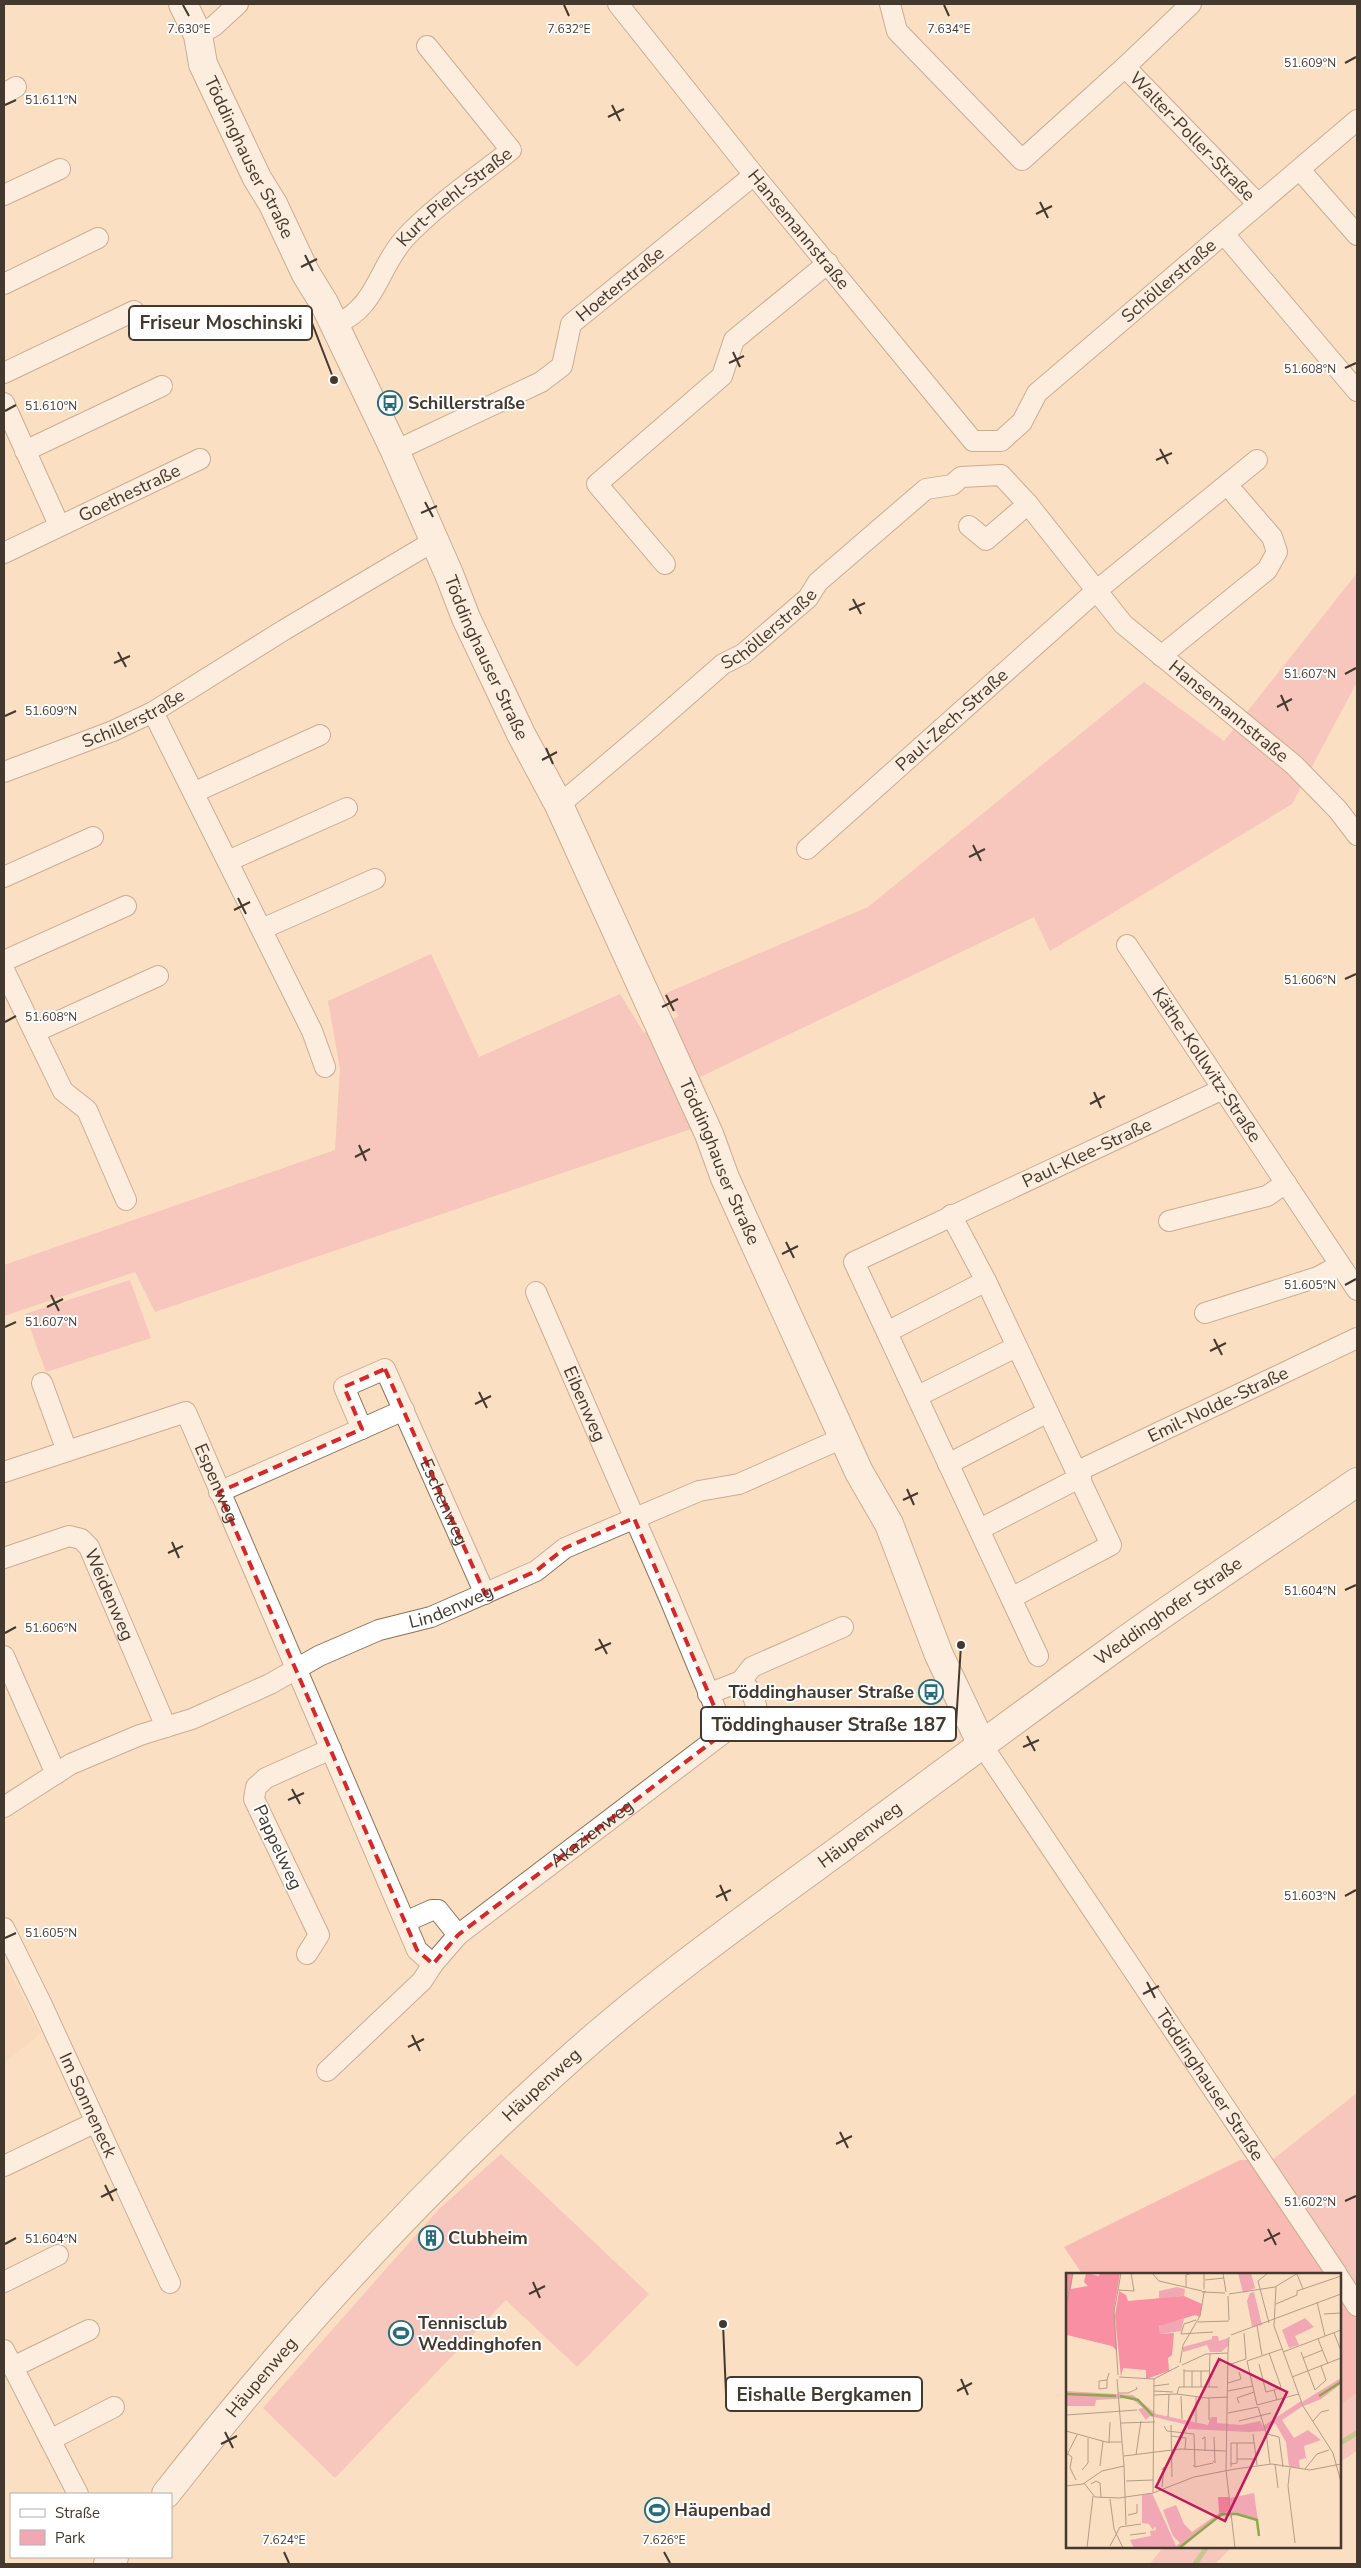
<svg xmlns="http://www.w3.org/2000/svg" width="1361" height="2568" font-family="'Nunito Sans',sans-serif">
<rect width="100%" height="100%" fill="#fbdfc3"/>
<path fill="#f6d4b3" d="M 4,1960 L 41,2033 L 4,2063 Z"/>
<path fill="#f1a8b4" d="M 1357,573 L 1357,682 L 1292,804 L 1050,951 L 1034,917 L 698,1078 L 691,1129 L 155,1312 L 135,1272 L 4,1316 L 4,1265 L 335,1150 L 340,1069 L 328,1001 L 431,954 L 479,1057 L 620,994 L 644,1033 L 679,1016 L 664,994 L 868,907 L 1144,682 L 1224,741 Z
M 130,1280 L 151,1338 L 46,1372 L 25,1314 Z
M 1357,2093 L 1357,2284 L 1272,2160 Z
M 501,2154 L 649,2294 L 577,2367 L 506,2300 L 335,2478 L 263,2408 L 439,2209 Z
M 1357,2393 L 1357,2451 L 1340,2462 L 1340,2404 Z
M 1163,2547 L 1232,2547 L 1215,2564 L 1150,2564 Z"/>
<path fill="#f88fa3" d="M 1240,2160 L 1272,2160 L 1357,2284 L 1357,2393 L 1340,2405 L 1340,2274 L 1082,2274 L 1064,2247 Z"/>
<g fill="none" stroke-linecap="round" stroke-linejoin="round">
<path stroke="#89ab4c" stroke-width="5" d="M 1340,2443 L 1357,2433
M 1195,2564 L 1207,2547"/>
<defs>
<g id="street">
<path id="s1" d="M 618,4 L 754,175 L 973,441 L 1001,441 L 1022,422 L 1037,393 L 1357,120"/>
<path d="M 890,4 L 897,31 L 1022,160 L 1125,67"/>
<path id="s2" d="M 1191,4 L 1125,67 L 1258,204"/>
<path d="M 198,35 L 214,26 L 238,4"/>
<path d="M 4,94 L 16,87"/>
<path d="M 1300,170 L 1357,235"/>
<path d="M 4,195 L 60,169"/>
<path d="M 1224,234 L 1357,391"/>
<path d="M 4,284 L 98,238"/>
<path id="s3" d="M 335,325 C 378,306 377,269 405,238 C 436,205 476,178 511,150 L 427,46"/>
<path d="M 4,373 L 134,311"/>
<path d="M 4,403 L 59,525"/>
<path d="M 25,451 L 162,386"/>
<path id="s4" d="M 395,451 L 541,382 L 562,366 L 571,324 L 754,175"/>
<path d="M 969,526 L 986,540 L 1028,504"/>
<path id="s5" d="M 4,553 L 200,459"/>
<path d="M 665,564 L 597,484 L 722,376 L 734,340 L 828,263"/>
<path d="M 1161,656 L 1267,570 L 1277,552 L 1272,537 L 1235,494"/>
<path d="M 153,712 L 312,1031 L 325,1067"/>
<path id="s6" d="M 4,772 L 113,731 L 153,712 L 284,630 L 434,541"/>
<path d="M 195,792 L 320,735"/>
<path id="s7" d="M 559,805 L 650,728 L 723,664 L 743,654 L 808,598 L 818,582 L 926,489 L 952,485 L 961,477 L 1001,475 L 1028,504 L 1123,624 L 1294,765 L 1338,810 L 1357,835"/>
<path id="s8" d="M 807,849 L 1096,591 L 1257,460"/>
<path d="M 228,861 L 347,808"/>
<path d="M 4,877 L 93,837"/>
<path d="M 262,929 L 375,879"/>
<path id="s9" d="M 1127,945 L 1357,1290"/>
<path d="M 4,961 L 126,906"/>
<path d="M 4,970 L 63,1091 L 87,1110 L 126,1200"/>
<path d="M 35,1032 L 158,976"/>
<path d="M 951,1215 L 986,1281 L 1111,1545 L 1011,1598"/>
<path d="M 1169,1221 L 1267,1196 L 1286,1183"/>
<path id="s10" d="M 536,1292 L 669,1597 L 725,1732 L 757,1714 C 757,1702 751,1689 741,1681 L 708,1694"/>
<path d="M 1205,1313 L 1318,1277 L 1340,1265"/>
<path d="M 887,1332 L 986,1281"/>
<path d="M 42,1383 L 67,1451"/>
<path d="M 918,1396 L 1016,1347"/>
<path id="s11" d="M 362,1429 L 344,1387 L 385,1369 L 485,1594"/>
<path d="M 948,1464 L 1048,1412"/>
<path id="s12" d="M 1078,1471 L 1357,1338"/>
<path id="s13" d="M 4,1472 L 186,1412 L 405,1922 L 417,1950 L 433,1964 L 458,1935 L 438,1910 L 432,1910 L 405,1922"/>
<path d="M 219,1492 L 404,1410"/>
<path d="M 980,1529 L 1081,1477"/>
<path id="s14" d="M 4,1558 L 69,1536 L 81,1539 L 89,1547 L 166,1727"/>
<path d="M 4,1656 L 56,1774"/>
<path id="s15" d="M 1038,1656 L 854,1262 L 1223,1089"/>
<path d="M 741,1681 L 752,1667 L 843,1627"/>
<path id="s16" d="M 982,1745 L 1337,2274"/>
<path id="s17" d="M 4,1807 L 71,1764 L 140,1735 L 192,1719 L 270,1684 L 319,1656 L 379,1630 L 431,1617 L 536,1571 L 565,1548 L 699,1491 L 739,1484 L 845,1437"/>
<path id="s18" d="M 4,1928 L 42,2005 L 170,2283"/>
<path id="s19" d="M 458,1935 L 725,1732"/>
<path d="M 307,1954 L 319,1935 L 254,1799 L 256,1787 L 266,1778 L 331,1749"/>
<path d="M 327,2071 L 422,1981 L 433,1964"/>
<path d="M 4,2166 L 96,2122"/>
<path d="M 1340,2279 L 1357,2306"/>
<path d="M 4,2282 L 58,2255"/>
<path d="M 4,2350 L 78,2494"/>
<path d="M 13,2367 L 89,2330"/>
<path d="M 50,2440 L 114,2407"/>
</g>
<g id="secondary">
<path id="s20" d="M 183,4 L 198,35 L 203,64 L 257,178 L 273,204 L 306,274 L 324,303 L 395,451 L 449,574 L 466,618 L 521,734 L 559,805 L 709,1134 L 725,1178 L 859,1472 L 889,1524 L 939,1655 L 982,1745"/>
<path id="s21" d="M 166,2494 C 289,2337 424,2188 574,2055 C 664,1975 764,1905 861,1834 C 946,1771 1031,1708 1116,1647 C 1195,1590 1277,1537 1357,1482"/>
<path d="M 108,2564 L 114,2557"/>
</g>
</defs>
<use href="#street" stroke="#8b7259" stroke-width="22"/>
<use href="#secondary" stroke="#8b7259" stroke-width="30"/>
<use href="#street" stroke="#fff" stroke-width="20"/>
<use href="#secondary" stroke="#fff" stroke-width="28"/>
</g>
<path d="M0 0H1361V2568H0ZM 385,1369 L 485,1594 L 536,1571 L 565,1548 L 634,1518 L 725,1732 L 458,1935 L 433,1964 L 417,1950 L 405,1922 L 219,1492 L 362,1429 L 344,1387 Z" fill="#fbdfc3" fill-opacity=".55" fill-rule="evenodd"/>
<path fill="none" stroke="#d62828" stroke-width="4" stroke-dasharray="10 6" stroke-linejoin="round" d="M 385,1369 L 485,1594 L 536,1571 L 565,1548 L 634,1518 L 725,1732 L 458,1935 L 433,1964 L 417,1950 L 405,1922 L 219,1492 L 362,1429 L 344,1387 Z"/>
<path fill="none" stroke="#44392e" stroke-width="2" d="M 183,5 L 189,16M 564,5 L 569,16M 944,5 L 949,16M 1345,63 L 1356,57M 5,105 L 16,100M 612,105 L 620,121M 608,117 L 624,109M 1040,202 L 1048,218M 1036,214 L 1052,206M 305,255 L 313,271M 301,267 L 317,259M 733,352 L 740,367M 729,363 L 744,356M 1345,368 L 1356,363M 5,411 L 16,405M 1160,449 L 1168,464M 1156,460 L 1172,453M 425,502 L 433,517M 421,513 L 437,506M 853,599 L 861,614M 849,610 L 865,603M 118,652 L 126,667M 114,663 L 130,656M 1345,674 L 1356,668M 1281,695 L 1288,711M 1277,707 L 1292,699M 5,716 L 16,711M 546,748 L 553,764M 542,760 L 557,752M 973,845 L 981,861M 969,857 L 985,849M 238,898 L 246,914M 234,910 L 250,902M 1345,979 L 1356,974M 666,995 L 674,1011M 662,1007 L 678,999M 5,1022 L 16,1016M 1094,1092 L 1101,1108M 1090,1104 L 1105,1096M 359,1145 L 366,1161M 355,1157 L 370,1149M 786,1242 L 794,1258M 782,1254 L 798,1246M 1345,1285 L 1356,1279M 51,1295 L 59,1311M 47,1307 L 63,1299M 5,1327 L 16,1322M 1214,1339 L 1222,1355M 1210,1351 L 1226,1343M 479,1392 L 487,1408M 475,1404 L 491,1396M 907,1489 L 914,1505M 903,1500 L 918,1493M 172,1542 L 179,1558M 168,1553 L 183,1546M 1345,1590 L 1356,1585M 5,1633 L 16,1627M 599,1639 L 607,1654M 595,1650 L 611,1643M 1027,1736 L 1035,1751M 1023,1747 L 1039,1740M 292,1789 L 300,1804M 288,1800 L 304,1793M 720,1885 L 727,1901M 1345,1896 L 1356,1890M 716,1897 L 731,1890M 5,1938 L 16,1933M 1147,1982 L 1155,1998M 1143,1994 L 1159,1986M 412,2035 L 420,2051M 408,2047 L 424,2039M 840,2132 L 848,2148M 836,2144 L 852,2136M 105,2185 L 113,2201M 101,2197 L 117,2189M 1345,2201 L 1356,2196M 1268,2229 L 1276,2245M 1264,2241 L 1280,2233M 5,2244 L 16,2238M 533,2282 L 540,2298M 529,2294 L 545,2286M 961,2379 L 968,2395M 957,2391 L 972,2383M 225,2432 L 233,2448M 221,2444 L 237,2436M 284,2552 L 289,2563M 664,2552 L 670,2563"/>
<defs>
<symbol id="bus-ring" viewBox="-11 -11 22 22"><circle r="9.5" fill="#fff" stroke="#266c7b" stroke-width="1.5"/><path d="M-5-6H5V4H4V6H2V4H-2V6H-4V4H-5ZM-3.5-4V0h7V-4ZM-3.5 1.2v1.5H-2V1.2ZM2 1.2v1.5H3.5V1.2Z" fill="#266c7b"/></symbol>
<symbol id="building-ring" viewBox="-11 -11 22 22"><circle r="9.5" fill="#fff" stroke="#266c7b" stroke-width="1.5"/><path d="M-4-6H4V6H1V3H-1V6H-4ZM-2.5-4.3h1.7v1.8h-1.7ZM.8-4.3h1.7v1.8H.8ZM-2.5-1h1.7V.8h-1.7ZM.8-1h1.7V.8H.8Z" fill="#266c7b"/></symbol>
<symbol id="stadium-ring" viewBox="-11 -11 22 22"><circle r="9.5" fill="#fff" stroke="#266c7b" stroke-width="1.5"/><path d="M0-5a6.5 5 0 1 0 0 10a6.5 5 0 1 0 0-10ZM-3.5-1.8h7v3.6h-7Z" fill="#266c7b"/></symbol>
</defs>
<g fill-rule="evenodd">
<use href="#bus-ring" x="376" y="389" width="28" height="28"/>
<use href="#bus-ring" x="917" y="1678" width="28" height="28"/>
<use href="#building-ring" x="417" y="2224" width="28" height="28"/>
<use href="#stadium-ring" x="387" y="2319" width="28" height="28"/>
<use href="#stadium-ring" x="643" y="2496" width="28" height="28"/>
</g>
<g text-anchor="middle" stroke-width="4" stroke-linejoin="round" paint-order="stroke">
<g font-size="18" fill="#44392e" stroke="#fff">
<text dy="6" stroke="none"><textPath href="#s2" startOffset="188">Walter-Poller-Straße</textPath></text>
<text dy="6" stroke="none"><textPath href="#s20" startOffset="168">Töddinghauser Straße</textPath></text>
<text dy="6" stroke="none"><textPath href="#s3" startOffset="178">Kurt-Piehl-Straße</textPath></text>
<text dy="6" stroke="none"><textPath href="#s1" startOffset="289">Hansemannstraße</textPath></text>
<text dy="6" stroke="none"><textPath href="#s1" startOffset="825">Schöllerstraße</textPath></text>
<text dy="6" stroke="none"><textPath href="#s4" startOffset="294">Hoeterstraße</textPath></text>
<text dy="6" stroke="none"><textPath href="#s5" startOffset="139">Goethestraße</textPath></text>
<text dy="6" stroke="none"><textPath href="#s7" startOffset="274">Schöllerstraße</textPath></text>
<text dy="6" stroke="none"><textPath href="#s20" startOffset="722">Töddinghauser Straße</textPath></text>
<text dy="6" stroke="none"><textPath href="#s7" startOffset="894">Hansemannstraße</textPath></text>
<text dy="6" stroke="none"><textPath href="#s6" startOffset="140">Schillerstraße</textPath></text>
<text dy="6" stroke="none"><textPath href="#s8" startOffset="194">Paul-Zech-Straße</textPath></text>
<text dy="6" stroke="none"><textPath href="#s9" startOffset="144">Käthe-Kollwitz-Straße</textPath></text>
<text dy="6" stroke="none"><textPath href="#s15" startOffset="692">Paul-Klee-Straße</textPath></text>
<text dy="6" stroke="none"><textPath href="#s20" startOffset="1278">Töddinghauser Straße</textPath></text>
<text dy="6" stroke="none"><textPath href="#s10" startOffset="122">Eibenweg</textPath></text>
<text dy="6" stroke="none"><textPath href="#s12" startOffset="155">Emil-Nolde-Straße</textPath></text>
<text dy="6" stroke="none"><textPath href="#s13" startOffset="269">Espenweg</textPath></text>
<text dy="6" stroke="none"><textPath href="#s11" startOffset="236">Eschenweg</textPath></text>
<text dy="6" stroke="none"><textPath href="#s14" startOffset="144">Weidenweg</textPath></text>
<text dy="6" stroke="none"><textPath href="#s17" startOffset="492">Lindenweg</textPath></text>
<text dy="6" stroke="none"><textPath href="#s21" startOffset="1342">Weddinghofer Straße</textPath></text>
<text dy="6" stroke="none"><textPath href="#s19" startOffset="168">Akazienweg</textPath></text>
<text dy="6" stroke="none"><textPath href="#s21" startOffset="961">Häupenweg</textPath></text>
<text transform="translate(278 1847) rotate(65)" y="6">Pappelweg</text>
<text dy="6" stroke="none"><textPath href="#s21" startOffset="556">Häupenweg</textPath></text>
<text dy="6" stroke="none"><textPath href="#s16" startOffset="409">Töddinghauser Straße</textPath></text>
<text dy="6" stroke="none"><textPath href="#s18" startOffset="196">Im Sonneneck</textPath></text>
<text dy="6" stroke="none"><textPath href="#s21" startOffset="151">Häupenweg</textPath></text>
</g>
<g font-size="18" font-weight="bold" fill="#44392e" stroke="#fff" text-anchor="start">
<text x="408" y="409">Schillerstraße</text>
<text x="914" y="1698" text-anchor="end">Töddinghauser Straße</text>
<text x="448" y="2244">Clubheim</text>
<text x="418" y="2329">Tennisclub<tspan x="418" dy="21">Weddinghofen</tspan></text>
<text x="674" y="2516">Häupenbad</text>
</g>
</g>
<g transform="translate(1066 2273)">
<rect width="275" height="275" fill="#fbdfc3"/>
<path d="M 172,0 L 185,0 L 189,15 L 177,20 ZM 111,14 L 119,16 L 118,23 L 90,26 L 93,25 L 93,18 ZM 188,19 L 196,52 L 186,54 L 181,28 L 184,20 ZM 239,45 L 248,54 L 229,63 L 233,72 L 223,75 L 216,57 ZM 118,46 L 115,58 L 94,61 L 93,54 L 97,50 ZM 146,63 L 152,63 L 153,68 L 162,65 L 162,73 L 155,79 L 144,79 L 141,72 L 117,79 L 117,74 L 146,66 ZM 275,105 L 275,111 L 255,126 L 238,133 L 236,129 ZM 0,118 L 67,122 L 90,141 L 142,152 L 145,144 L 151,144 L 151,150 L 175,152 L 194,148 L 197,153 L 235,128 L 237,133 L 216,147 L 228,165 L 242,157 L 255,167 L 238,173 L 240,185 L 233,187 L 234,195 L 223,194 L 220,169 L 209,150 L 198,158 L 183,159 L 122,156 L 122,152 L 84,143 L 80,147 L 72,136 L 77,135 L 65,125 L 30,127 L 29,133 L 0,133 ZM 86,220 L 110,273 L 114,270 L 107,263 L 97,237 L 110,232 L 118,251 L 126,259 L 153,240 L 165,239 L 166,247 L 163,242 L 151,244 L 116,275 L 68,275 L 64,267 L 85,263 L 84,258 L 90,257 L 89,253 L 87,257 L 83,251 L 76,250 L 76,222 ZM 188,220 L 192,248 L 166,241 L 164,225 Z" fill="#f1a8b4"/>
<path d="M 0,0 L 7,0 L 5,16 L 22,13 L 18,9 L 20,0 L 33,3 L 34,0 L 54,0 L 48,36 L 51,78 L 46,73 L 1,62 L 0,66 ZM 53,18 L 60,22 L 62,28 L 118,23 L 136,31 L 134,44 L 129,42 L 93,53 L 94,61 L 108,60 L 106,82 L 102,85 L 103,98 L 80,106 L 80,97 L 57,95 L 55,104 L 49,43 ZM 152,224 L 163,224 L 165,239 L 153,240 Z" fill="#f88fa3"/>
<path fill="none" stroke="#89ab4c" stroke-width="2.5" d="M 0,121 L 50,123M 54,123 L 72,127 L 87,143M 253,123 L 275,109M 113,275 L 156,241 L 171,241 L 191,247 L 193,263"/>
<path fill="none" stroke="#b29d87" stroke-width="1" d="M 86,0 L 93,8 L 136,18M 138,0 L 138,16M 157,0 L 160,19M 202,0 L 192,8 L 203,50M 231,1 L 237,16M 139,7 L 158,5M 120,14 L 120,2 L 126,0M 210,14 L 208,53 L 237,133 L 267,180 L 275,209M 52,17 L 68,18 L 65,0M 140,18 L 136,19 L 159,20M 163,21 L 209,14 L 232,0M 162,23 L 163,47M 251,29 L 259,63M 210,31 L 231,22 L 231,18 L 275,3M 0,33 L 7,0M 258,41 L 275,40M 130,47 L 118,51 L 115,61 L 147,59M 132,49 L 163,48M 191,53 L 196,82M 268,60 L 275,78M 165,62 L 275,21M 252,66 L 262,91M 216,76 L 181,88 L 191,132 L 233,121M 217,79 L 275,57M 235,79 L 249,117 L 260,107 L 255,93M 162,80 L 160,197 L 169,275M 203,80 L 215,114 L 208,117 L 211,127M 237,85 L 257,77M 114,90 L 117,72 L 134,43 L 138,20M 193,91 L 200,119 L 208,117M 116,92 L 140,81 L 162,80 L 163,64M 162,92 L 180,86 L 178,60M 118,98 L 144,98M 52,102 L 48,39 L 55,0M 53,104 L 88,106 L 113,93M 226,104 L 275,85M 41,107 L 41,115 L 33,116 L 33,108 L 41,107 L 43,100M 162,110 L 175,106 L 173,99M 88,113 L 103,111M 118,114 L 118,96M 126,114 L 126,98M 135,114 L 135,98M 143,114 L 144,81M 88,118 L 107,119M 162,118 L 187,113M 52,120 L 62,120 L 71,116 L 70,114M 111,121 L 141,125 L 162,124M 88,122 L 111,121 L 113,114 L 152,114M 115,123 L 116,146M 130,124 L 130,149M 173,130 L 171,125 L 188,119M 162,140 L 192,134 L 200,159 L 204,191M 0,142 L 71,137M 102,144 L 103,121M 143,147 L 143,125M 173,148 L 205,140M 247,148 L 255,139 L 263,137M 55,150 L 89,149M 105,152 L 106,204M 98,153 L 101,158 L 128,161 L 129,194 L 127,192M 0,158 L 40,169 L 56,169M 187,161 L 191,192M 201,161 L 213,164 L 217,194M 105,163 L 120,165 L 119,176M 136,166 L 139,164 L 139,178M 43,170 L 44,149M 2,181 L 6,184 L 4,195 L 10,207M 70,182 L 75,148M 58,183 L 114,176 L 160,178M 0,184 L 11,162M 171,186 L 190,186M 147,188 L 149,190 L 148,164M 165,191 L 171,190 L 171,170M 209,191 L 212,215M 34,193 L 37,168M 58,193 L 60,252M 129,194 L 147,190M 165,194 L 165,170 L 188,170M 224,195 L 222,213 L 229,270M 239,196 L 251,181 L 263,177M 16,197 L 22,190 L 22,165M 96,197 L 98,194 L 96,214M 60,208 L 87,207M 18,210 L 29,224 L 53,225 L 87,220 L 128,204 L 169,196 L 206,191 L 244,197 L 275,191M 25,211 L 30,208 L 34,210 L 35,225M 0,213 L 17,211 L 36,198 L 58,193 L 51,106M 87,220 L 88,106M 44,226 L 48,256 L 57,275M 62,242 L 71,240 L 71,231M 64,262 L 80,260M 44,273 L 54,254 L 75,251M 21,275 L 27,223"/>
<path fill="#c2185b" fill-opacity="0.15" stroke="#c2185b" stroke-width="2.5" d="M 153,86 L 221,119 L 159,248 L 90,214 Z"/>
<rect width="275" height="275" fill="none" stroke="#44392e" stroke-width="2.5"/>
</g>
<g font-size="12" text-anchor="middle" fill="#44392e" stroke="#fff" stroke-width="4" stroke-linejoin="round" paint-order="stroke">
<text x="189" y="33">7.630°E</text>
<text x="569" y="33">7.632°E</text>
<text x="949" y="33">7.634°E</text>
<text x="1310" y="67">51.609°N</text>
<text x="51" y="104">51.611°N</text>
<text x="1310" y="373">51.608°N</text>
<text x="51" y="410">51.610°N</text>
<text x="1310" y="678">51.607°N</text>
<text x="51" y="715">51.609°N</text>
<text x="1310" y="984">51.606°N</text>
<text x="51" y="1021">51.608°N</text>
<text x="1310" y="1289">51.605°N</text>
<text x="51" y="1326">51.607°N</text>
<text x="1310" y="1595">51.604°N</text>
<text x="51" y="1632">51.606°N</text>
<text x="1310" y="1900">51.603°N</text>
<text x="51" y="1937">51.605°N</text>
<text x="1310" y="2206">51.602°N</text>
<text x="51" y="2243">51.604°N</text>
<text x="284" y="2544">7.624°E</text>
<text x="664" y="2544">7.626°E</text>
</g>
<path fill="none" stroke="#44392e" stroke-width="2" d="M334 380L312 323M961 1645L956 1724M723 2324L726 2394"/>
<g fill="#44392e" stroke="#fff" stroke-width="2">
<circle cx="334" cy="380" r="5"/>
<circle cx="961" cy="1645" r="5"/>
<circle cx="723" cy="2324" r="5"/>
</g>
<g fill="#fff" stroke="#44392e" stroke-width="2">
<rect x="129" y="306" width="183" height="34" rx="5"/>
<rect x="701" y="1707" width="255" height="34" rx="5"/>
<rect x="726" y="2377" width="196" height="34" rx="5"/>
</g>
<g font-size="19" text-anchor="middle" font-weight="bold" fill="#44392e">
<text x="221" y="329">Friseur Moschinski</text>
<text x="829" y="1731">Töddinghauser Straße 187</text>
<text x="824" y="2401">Eishalle Bergkamen</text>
</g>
<rect width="1361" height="2568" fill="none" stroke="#44392e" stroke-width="10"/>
<rect x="10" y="2493" width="162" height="65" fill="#ffffff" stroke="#b4b0ab"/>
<rect x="20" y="2509" width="25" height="8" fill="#ffffff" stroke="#b4b0ab"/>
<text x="55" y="2518" font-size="15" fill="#44392e">Straße</text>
<rect x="20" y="2530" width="25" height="15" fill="#f1a8b4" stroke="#b4b0ab"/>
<text x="55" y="2543" font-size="15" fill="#44392e">Park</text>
</svg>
